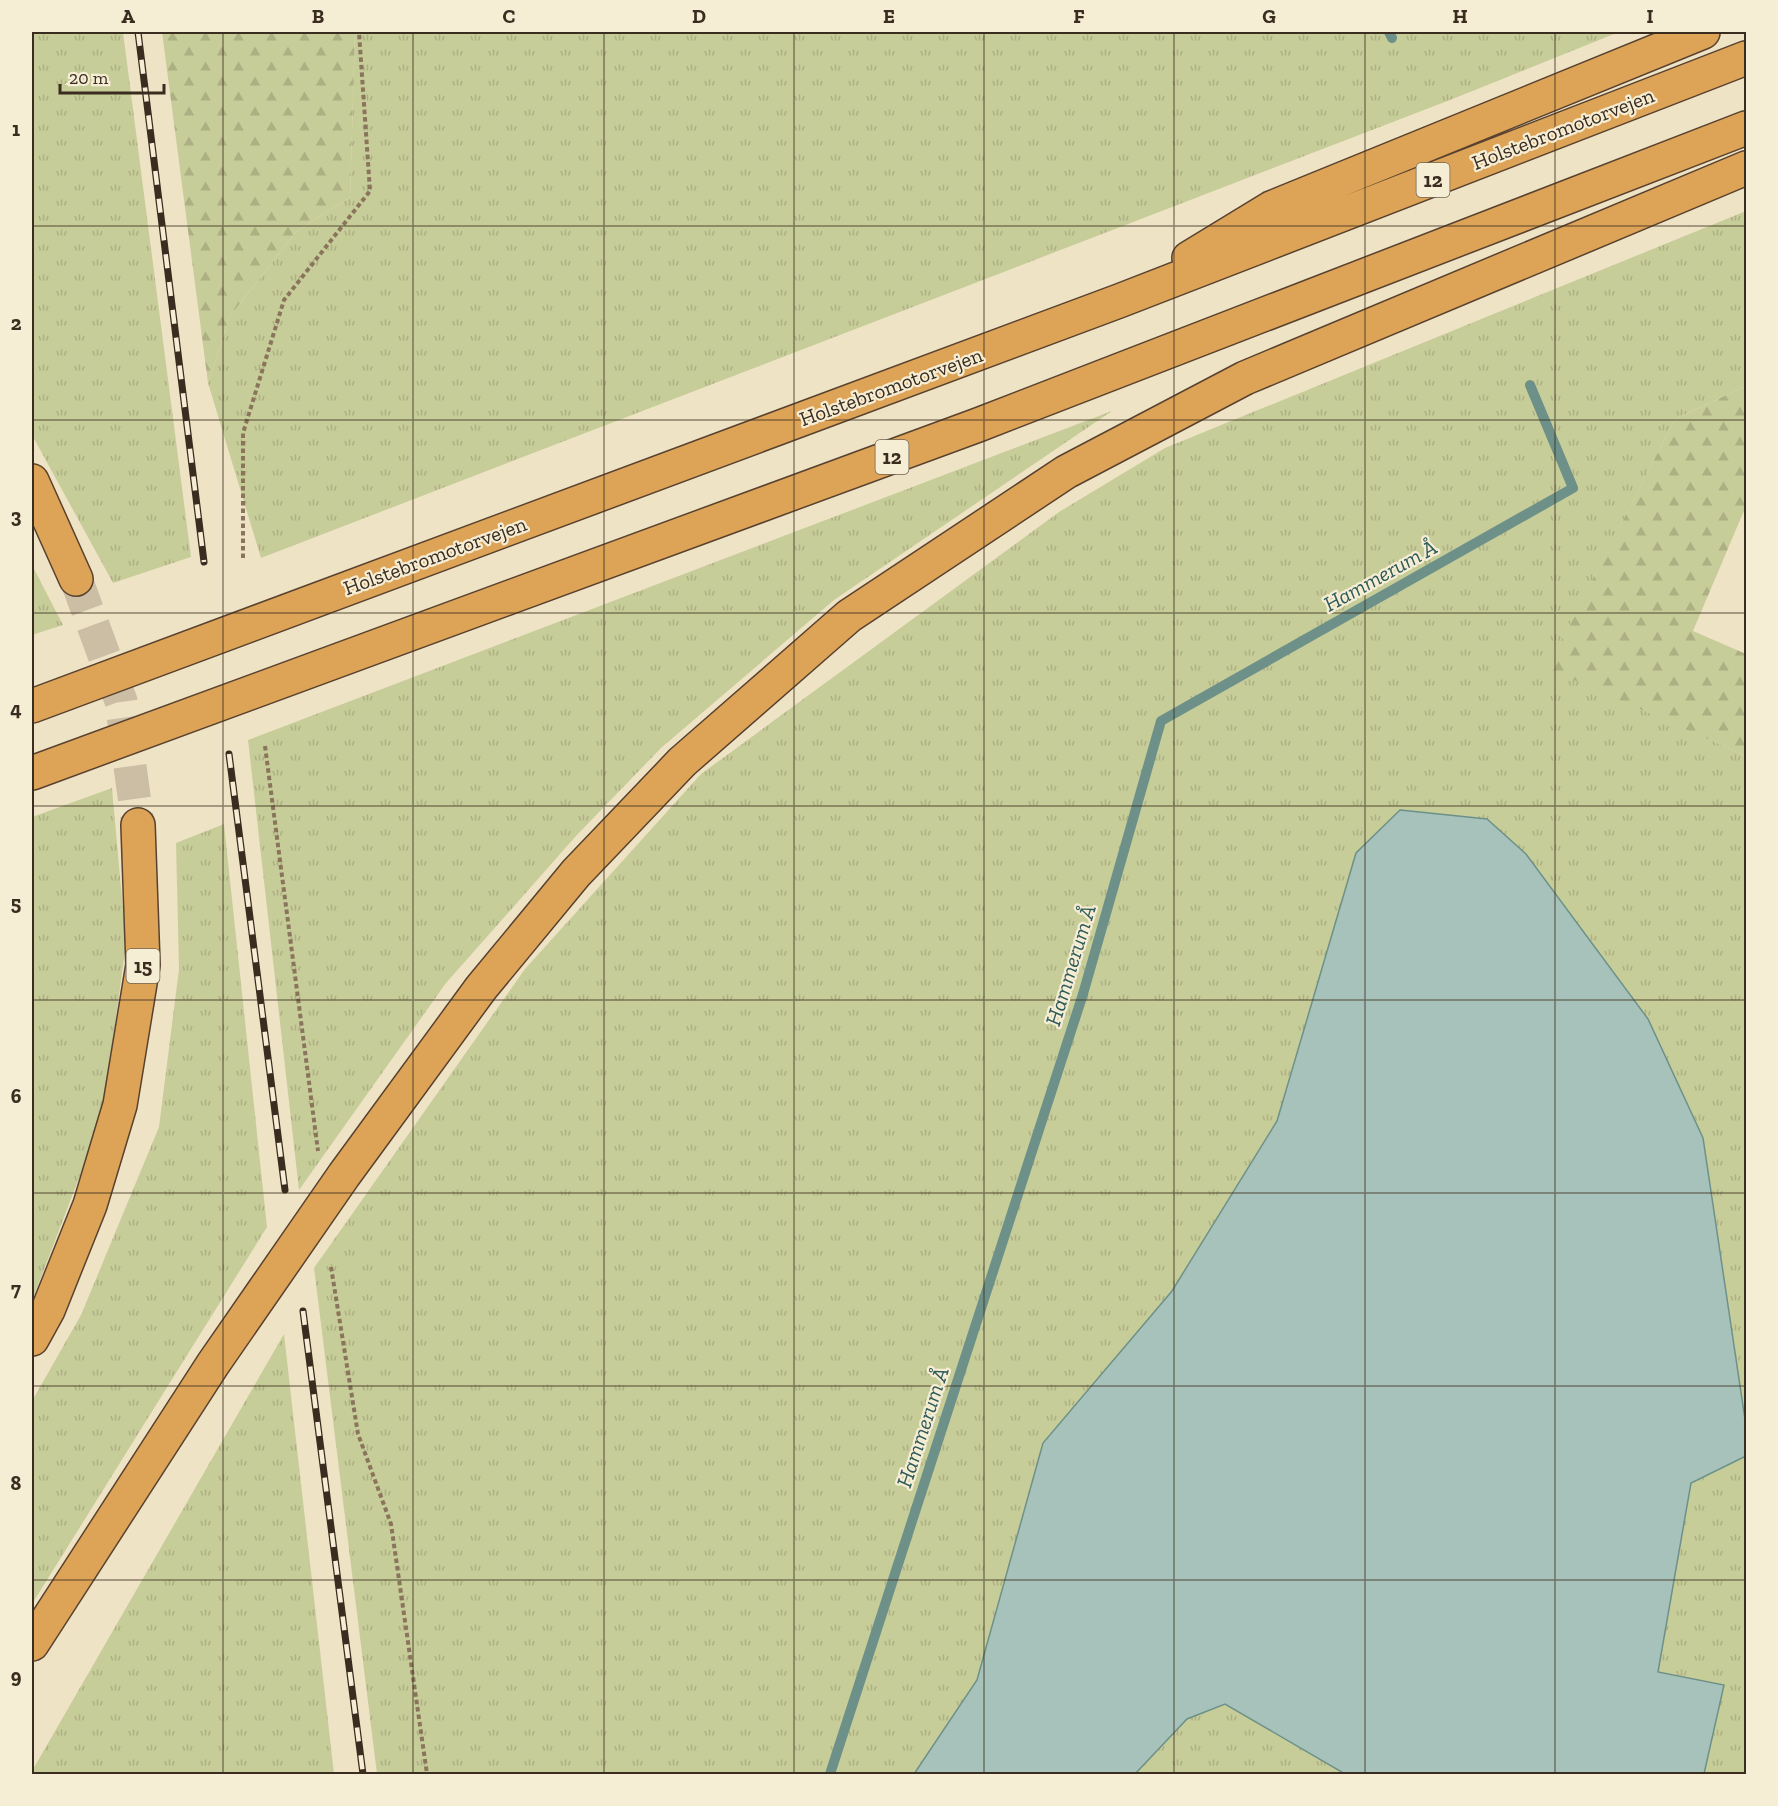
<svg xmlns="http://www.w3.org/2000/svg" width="1778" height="1806" font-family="'Zilla Slab',serif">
<defs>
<pattern id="grass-tufts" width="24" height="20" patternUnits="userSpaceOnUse" patternTransform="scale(1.5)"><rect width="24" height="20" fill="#c7cd99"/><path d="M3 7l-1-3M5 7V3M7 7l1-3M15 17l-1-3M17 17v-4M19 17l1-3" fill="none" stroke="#acb083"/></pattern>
<pattern id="forest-firs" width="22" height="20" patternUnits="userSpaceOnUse" patternTransform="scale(1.5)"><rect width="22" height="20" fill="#c7cd99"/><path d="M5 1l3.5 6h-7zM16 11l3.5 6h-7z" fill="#acb083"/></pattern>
</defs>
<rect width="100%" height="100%" fill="#efe3c6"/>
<path fill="url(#grass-tufts)" d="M 32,32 L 123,32 L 191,557 L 113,583 L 32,435 Z
M 355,32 L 1619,32 L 1450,100 L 261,558 L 208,383 L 230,316 L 296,232 L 350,197 Z
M 1746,211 L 1746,386 L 1675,419 L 1548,667 L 1746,756 L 1746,1426 L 1703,1138 L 1648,1019 L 1526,854 L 1487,819 L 1400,810 L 1356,853 L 1277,1121 L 1172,1291 L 1043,1443 L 977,1680 L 914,1774 L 377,1774 L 314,1268 L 525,969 L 701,774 L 1059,512 L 1165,448 Z
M 1112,411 L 834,600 L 661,748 L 576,836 L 446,983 L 299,1190 L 248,740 Z
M 32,565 L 63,625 L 32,635 Z
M 112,788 L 126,943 L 103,1115 L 32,1301 L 32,817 Z
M 224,824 L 267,1227 L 32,1604 L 32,1401 L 81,1315 L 159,1127 L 179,969 L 176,843 Z
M 284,1334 L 334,1774 L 32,1774 L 32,1771 Z
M 1746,1456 L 1746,1774 L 1704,1774 L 1724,1685 L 1658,1672 L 1691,1483 Z
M 1225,1703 L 1345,1774 L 1135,1774 L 1187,1719 Z"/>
<path fill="url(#forest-firs)" d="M 162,32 L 355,32 L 350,197 L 296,232 L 230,316 L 208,383 Z
M 1746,386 L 1746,506 L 1693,631 L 1746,654 L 1746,756 L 1547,668 L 1675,419 Z"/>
<path fill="#a7c2ba" stroke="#6d9188" stroke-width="1.5" d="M 1400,810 L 1487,819 L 1526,854 L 1648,1019 L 1703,1138 L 1746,1426 L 1746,1456 L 1691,1483 L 1658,1672 L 1724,1685 L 1704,1774 L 1345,1774 L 1225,1704 L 1187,1719 L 1135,1774 L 914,1774 L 977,1680 L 1043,1443 L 1172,1291 L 1277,1121 L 1356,853 Z"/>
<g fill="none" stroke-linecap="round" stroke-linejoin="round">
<path stroke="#6d9188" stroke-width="10" d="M 1389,32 L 1392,38
M 830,1774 L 1083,994 L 1161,721 L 1573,488 L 1530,385"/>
<path stroke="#cbbea5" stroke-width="33" stroke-dasharray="33 16" stroke-linecap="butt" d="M 76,579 L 121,701 L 138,825"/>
<defs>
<path id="highway" d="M 1189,258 L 1271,208 L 1703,32
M 32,481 L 76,579
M 32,706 L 1119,301 L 1746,58
M 32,773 L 978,425 L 1746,128
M 32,1339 L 48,1310 L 90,1205 L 120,1105 L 143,965 L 138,825
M 32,1644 L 213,1364 L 344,1175 L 481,988 L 576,873 L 682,762 L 849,616 L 1066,472 L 1245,378 L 1746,168"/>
</defs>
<use href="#highway" stroke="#58422f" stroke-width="36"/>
<path stroke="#8a745b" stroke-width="4" stroke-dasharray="4.5 3" stroke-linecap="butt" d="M 243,558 L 243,433 L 284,300 L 370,191 L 359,32
M 265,746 L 318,1151
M 331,1267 L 358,1434 L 391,1524 L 427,1774"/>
<use href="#highway" stroke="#dda357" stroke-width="33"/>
<defs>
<path id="rail" d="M 138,32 L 204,562
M 229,754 L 285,1190
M 303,1311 L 363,1774"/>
</defs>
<use href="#rail" stroke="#3a2c1f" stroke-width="7"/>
<use href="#rail" stroke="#f6edd5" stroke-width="4.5" stroke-dasharray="14" stroke-linecap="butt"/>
</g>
<path fill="none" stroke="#3a2c1f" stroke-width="1.5" stroke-opacity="0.55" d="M 223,32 L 223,1774M 413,32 L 413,1774M 604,32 L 604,1774M 794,32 L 794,1774M 984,32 L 984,1774M 1174,32 L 1174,1774M 1365,32 L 1365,1774M 1555,32 L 1555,1774M 32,226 L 1746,226M 32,420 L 1746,420M 32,613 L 1746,613M 32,806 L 1746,806M 32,1000 L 1746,1000M 32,1193 L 1746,1193M 32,1386 L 1746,1386M 32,1580 L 1746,1580"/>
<g text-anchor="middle" stroke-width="4.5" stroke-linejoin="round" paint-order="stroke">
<g fill="#f6edd5" stroke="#726656" stroke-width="1.5">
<rect x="1416.5" y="163" width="33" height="34" rx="4.5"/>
<rect x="875.5" y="440" width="33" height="34" rx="4.5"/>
<rect x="126.5" y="949" width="33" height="34" rx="4.5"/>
</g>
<g font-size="20" font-weight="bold" fill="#3a2c1f">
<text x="1433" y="187">12</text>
<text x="892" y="464">12</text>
<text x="143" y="973">15</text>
</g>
<g font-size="21" fill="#3a2c1f" stroke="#f6edd5">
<text transform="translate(1563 129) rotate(-21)" y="7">Holstebromotorvejen</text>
<text transform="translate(891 387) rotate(-20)" y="7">Holstebromotorvejen</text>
<text transform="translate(435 556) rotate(-20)" y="7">Holstebromotorvejen</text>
</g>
<g font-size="22" font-style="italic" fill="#2e5a57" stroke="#f6edd5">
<text transform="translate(1380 575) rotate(-29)" y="8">Hammerum Å</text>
<text transform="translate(1070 965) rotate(-73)" y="8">Hammerum Å</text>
<text transform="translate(922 1427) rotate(-72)" y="8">Hammerum Å</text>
</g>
</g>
<rect width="1778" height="1806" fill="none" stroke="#f6edd5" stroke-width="66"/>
<path d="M60 84v9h104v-9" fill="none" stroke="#3a2c1f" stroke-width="3"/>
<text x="69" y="84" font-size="18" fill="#3a2c1f" stroke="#f6edd5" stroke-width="4.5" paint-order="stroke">20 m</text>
<rect x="33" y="33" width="1712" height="1740" fill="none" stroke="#3a2c1f" stroke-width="2"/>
<g font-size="20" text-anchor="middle" font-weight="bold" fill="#3a2c1f">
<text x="128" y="23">A</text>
<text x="318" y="23">B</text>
<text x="509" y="23">C</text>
<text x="699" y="23">D</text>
<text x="889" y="23">E</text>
<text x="1079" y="23">F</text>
<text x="1269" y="23">G</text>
<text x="1460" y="23">H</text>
<text x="1650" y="23">I</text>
<text x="16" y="136">1</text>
<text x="16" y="330">2</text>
<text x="16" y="523">3</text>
<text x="16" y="716">4</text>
<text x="16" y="910">5</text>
<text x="16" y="1103">6</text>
<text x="16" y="1296">7</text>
<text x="16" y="1490">8</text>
<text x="16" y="1683">9</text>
</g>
</svg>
